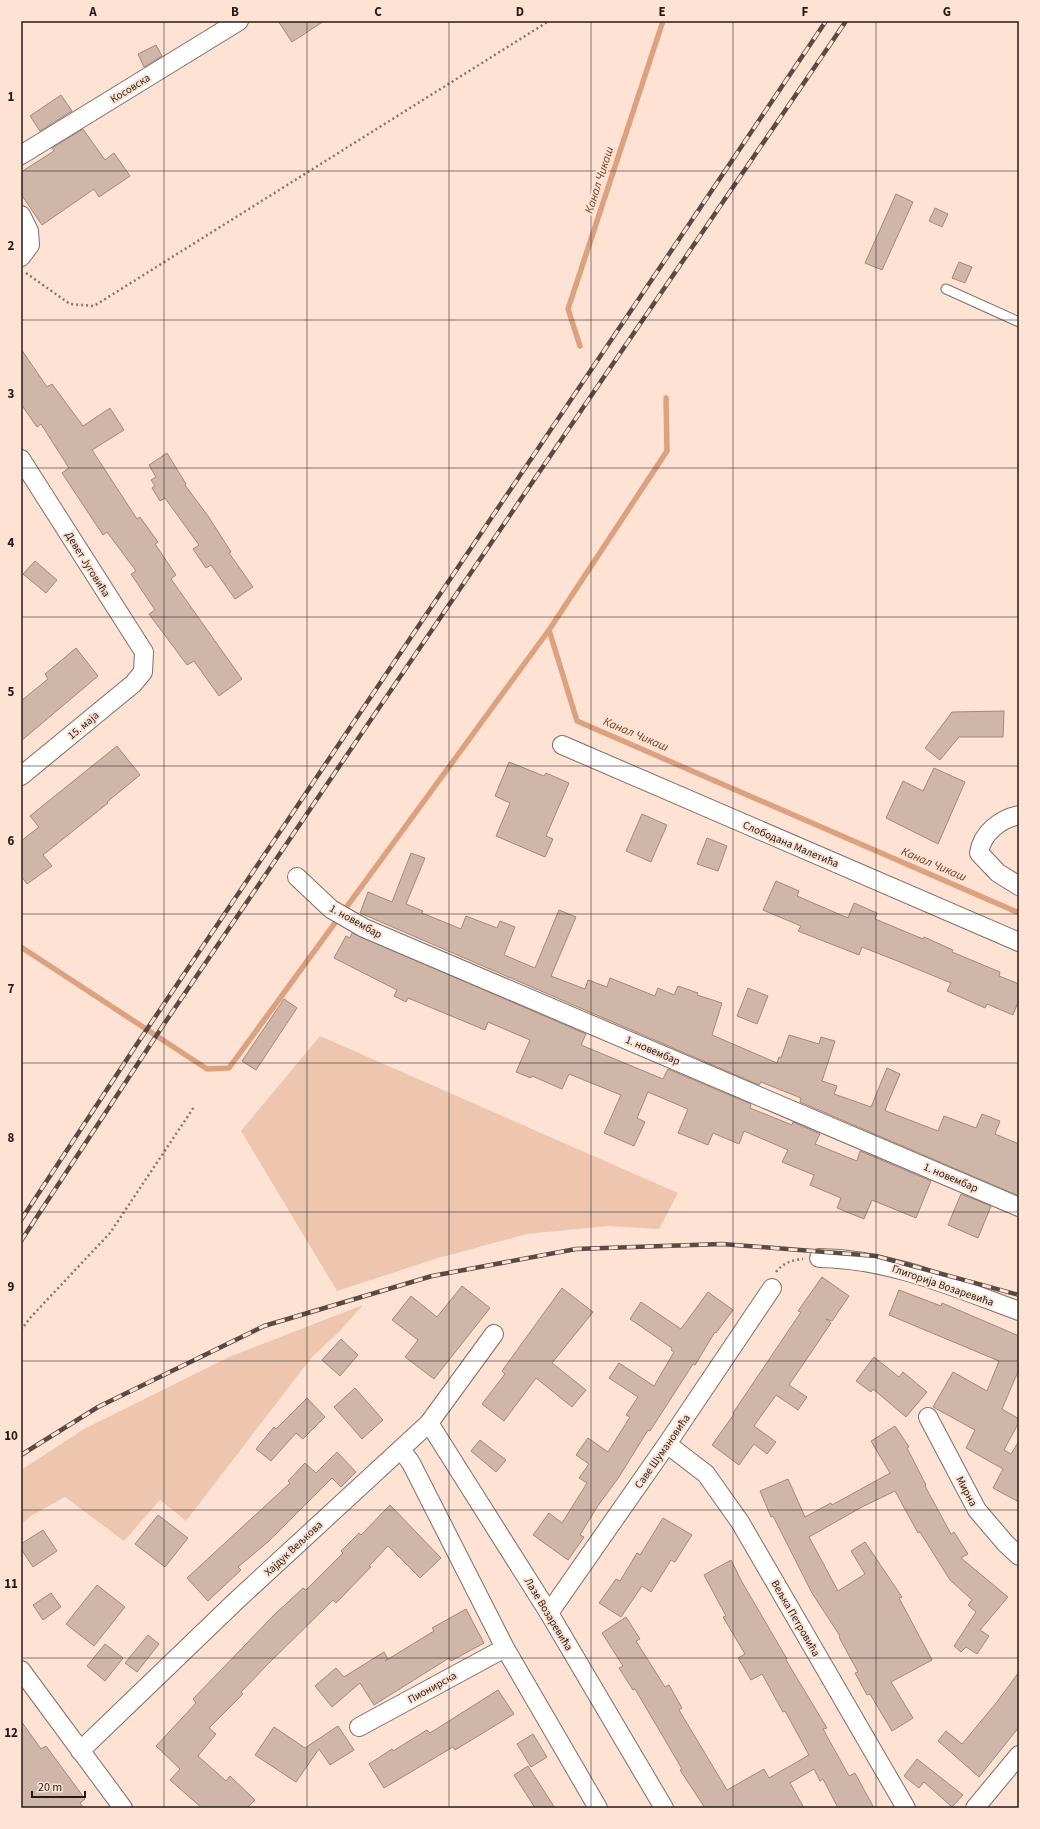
<svg xmlns="http://www.w3.org/2000/svg" width="1040" height="1829" font-family="'Source Sans 3',sans-serif">
<rect width="100%" height="100%" fill="#fee3d4"/>
<path fill="#eec6af" d="M 320,1036 L 678,1193 L 659,1229 L 608,1226 L 527,1234 L 435,1259 L 337,1291 L 241,1131 Z
M 363,1305 L 339,1332 L 312,1357 L 186,1521 L 160,1500 L 124,1541 L 65,1497 L 31,1516 L 21,1524 L 21,1470 L 84,1429 L 229,1357 Z"/>
<g fill="none" stroke-linecap="round" stroke-linejoin="round">
<path stroke="#dca280" stroke-width="5.5" d="M 580,346 L 568,309 L 663,21
M 666,398 L 667,451 L 549,630 L 577,721 L 1019,913
M 21,947 L 207,1069 L 229,1068 L 549,630"/>
</g>
<path fill="#cfb6a8" stroke="#a1897b" d="M 278,21 L 324,21 L 292,42 Z
M 156,45 L 162,56 L 144,67 L 138,54 Z
M 61,95 L 72,111 L 40,131 L 30,116 Z
M 83,129 L 105,160 L 114,153 L 130,176 L 99,197 L 94,189 L 42,225 L 21,194 L 21,172 L 54,151 L 52,148 Z
M 896,194 L 913,202 L 882,270 L 865,263 Z
M 935,208 L 948,214 L 942,227 L 929,221 Z
M 959,262 L 972,267 L 965,283 L 952,278 Z
M 21,349 L 47,387 L 52,384 L 83,426 L 110,408 L 124,430 L 92,450 L 137,519 L 140,517 L 158,542 L 155,544 L 176,575 L 171,579 L 242,679 L 219,696 L 194,661 L 187,665 L 149,614 L 155,610 L 131,574 L 136,571 L 107,532 L 103,535 L 62,473 L 69,468 L 41,424 L 37,427 L 21,404 Z
M 167,453 L 186,484 L 185,485 L 208,516 L 231,552 L 229,553 L 253,587 L 235,599 L 211,565 L 206,568 L 193,549 L 199,545 L 165,498 L 160,501 L 152,488 L 155,486 L 151,480 L 156,477 L 149,465 Z
M 35,561 L 57,580 L 46,593 L 23,574 Z
M 76,648 L 98,676 L 21,741 L 21,701 L 48,679 L 45,674 Z
M 1004,711 L 1003,737 L 959,737 L 940,760 L 925,748 L 952,712 Z
M 117,746 L 140,775 L 107,802 L 108,803 L 43,855 L 52,866 L 27,884 L 21,876 L 21,841 L 39,827 L 30,816 Z
M 509,762 L 544,776 L 546,773 L 569,783 L 546,836 L 553,839 L 545,857 L 496,836 L 510,803 L 495,796 Z
M 934,768 L 965,782 L 938,844 L 886,818 L 903,781 L 923,791 Z
M 642,814 L 667,825 L 651,862 L 626,851 Z
M 707,838 L 727,846 L 718,871 L 697,864 Z
M 411,853 L 425,858 L 406,904 L 423,911 L 422,913 L 461,929 L 466,916 L 497,928 L 500,921 L 515,927 L 504,955 L 535,968 L 559,910 L 576,917 L 551,976 L 585,989 L 588,980 L 607,987 L 610,978 L 655,996 L 658,988 L 674,995 L 678,986 L 698,993 L 697,995 L 722,1003 L 712,1035 L 777,1063 L 779,1057 L 781,1058 L 789,1035 L 819,1044 L 821,1037 L 835,1041 L 822,1081 L 837,1086 L 834,1094 L 871,1107 L 887,1068 L 900,1074 L 885,1110 L 886,1111 L 938,1131 L 944,1116 L 976,1128 L 982,1114 L 1000,1121 L 995,1134 L 1019,1144 L 1019,1196 L 800,1102 L 801,1098 L 761,1082 L 759,1085 L 360,913 L 368,892 L 392,902 Z
M 776,881 L 799,891 L 797,896 L 848,918 L 854,903 L 877,913 L 875,919 L 923,939 L 924,937 L 953,950 L 952,952 L 1000,972 L 999,976 L 1019,984 L 1019,1000 L 1013,1015 L 987,1004 L 985,1008 L 947,991 L 951,983 L 900,962 L 862,947 L 859,955 L 798,931 L 801,926 L 763,910 Z
M 352,933 L 586,1034 L 581,1045 L 663,1079 L 668,1069 L 751,1104 L 750,1108 L 792,1125 L 793,1122 L 820,1134 L 815,1144 L 857,1161 L 860,1151 L 931,1181 L 916,1218 L 872,1200 L 864,1219 L 837,1208 L 841,1198 L 810,1185 L 814,1175 L 782,1162 L 788,1150 L 744,1131 L 739,1144 L 713,1133 L 708,1145 L 691,1138 L 678,1133 L 688,1109 L 648,1092 L 637,1118 L 645,1122 L 634,1146 L 604,1133 L 621,1095 L 569,1074 L 562,1089 L 532,1076 L 531,1078 L 516,1072 L 530,1040 L 488,1022 L 485,1030 L 408,998 L 406,1002 L 394,996 L 397,990 L 334,958 L 346,936 L 350,938 Z
M 748,988 L 768,996 L 757,1024 L 737,1016 Z
M 284,999 L 297,1008 L 256,1070 L 242,1061 Z
M 961,1194 L 991,1206 L 978,1238 L 948,1225 Z
M 822,1277 L 849,1296 L 832,1321 L 826,1319 L 831,1323 L 789,1385 L 807,1397 L 798,1410 L 776,1395 L 754,1426 L 776,1442 L 767,1454 L 754,1444 L 739,1465 L 712,1445 L 734,1414 L 733,1413 L 801,1312 L 798,1311 Z
M 462,1286 L 490,1308 L 434,1379 L 405,1357 L 418,1340 L 392,1320 L 411,1296 L 437,1317 Z
M 562,1288 L 593,1312 L 552,1363 L 586,1390 L 572,1407 L 536,1378 L 504,1421 L 482,1404 L 505,1374 L 502,1371 Z
M 899,1290 L 941,1306 L 942,1303 L 1019,1336 L 1019,1369 L 1002,1409 L 1019,1419 L 1019,1422 L 1004,1450 L 1011,1454 L 1019,1441 L 1019,1502 L 993,1488 L 1003,1469 L 966,1448 L 975,1430 L 933,1407 L 953,1372 L 987,1391 L 999,1361 L 889,1315 Z
M 708,1292 L 733,1310 L 716,1333 L 715,1332 L 695,1365 L 693,1364 L 650,1431 L 648,1430 L 619,1477 L 597,1507 L 580,1535 L 584,1537 L 568,1560 L 533,1535 L 549,1513 L 562,1523 L 587,1483 L 579,1478 L 589,1464 L 576,1455 L 588,1438 L 608,1452 L 630,1417 L 626,1415 L 638,1397 L 609,1378 L 619,1363 L 654,1386 L 674,1352 L 671,1350 L 672,1348 L 630,1319 L 641,1302 L 681,1329 Z
M 341,1339 L 358,1355 L 340,1376 L 322,1360 Z
M 874,1357 L 899,1377 L 903,1372 L 927,1392 L 906,1417 L 873,1389 L 871,1392 L 856,1381 Z
M 355,1388 L 383,1420 L 362,1439 L 334,1407 Z
M 307,1398 L 325,1417 L 303,1439 L 296,1433 L 271,1461 L 256,1449 L 274,1427 L 276,1429 Z
M 895,1426 L 909,1447 L 907,1448 L 926,1485 L 925,1486 L 951,1534 L 954,1532 L 968,1554 L 961,1558 L 1008,1597 L 980,1630 L 989,1636 L 977,1654 L 966,1647 L 961,1652 L 954,1646 L 976,1612 L 968,1605 L 972,1600 L 950,1580 L 920,1532 L 918,1533 L 895,1491 L 862,1507 L 809,1537 L 838,1591 L 865,1574 L 851,1551 L 865,1542 L 902,1597 L 899,1598 L 932,1660 L 891,1682 L 913,1718 L 892,1731 L 870,1694 L 867,1695 L 855,1673 L 858,1672 L 839,1637 L 840,1636 L 812,1593 L 773,1516 L 771,1517 L 760,1491 L 788,1479 L 805,1517 L 831,1503 L 832,1505 L 890,1473 L 871,1441 Z
M 480,1440 L 506,1460 L 496,1472 L 471,1451 Z
M 337,1452 L 356,1472 L 341,1487 L 332,1478 L 269,1541 L 238,1567 L 241,1570 L 208,1601 L 187,1578 L 290,1483 L 288,1481 L 305,1463 L 316,1473 Z
M 390,1505 L 441,1558 L 420,1578 L 388,1546 L 369,1566 L 371,1567 L 336,1603 L 333,1600 L 268,1664 L 241,1692 L 243,1694 L 209,1728 L 216,1734 L 198,1756 L 226,1781 L 230,1776 L 255,1800 L 247,1808 L 202,1808 L 170,1780 L 180,1769 L 156,1746 L 196,1703 L 193,1699 L 273,1616 L 303,1588 L 306,1590 L 343,1553 L 341,1551 L 359,1533 L 361,1535 Z
M 158,1515 L 188,1538 L 165,1567 L 135,1544 Z
M 663,1518 L 692,1535 L 675,1562 L 671,1560 L 651,1592 L 642,1586 L 621,1617 L 599,1603 L 616,1579 L 620,1581 L 637,1553 L 640,1555 Z
M 43,1530 L 57,1551 L 33,1567 L 21,1549 L 21,1544 Z
M 731,1560 L 742,1582 L 787,1659 L 786,1660 L 827,1728 L 823,1729 L 849,1776 L 855,1773 L 874,1808 L 838,1808 L 823,1779 L 820,1781 L 814,1769 L 790,1783 L 804,1808 L 705,1808 L 680,1770 L 682,1769 L 635,1689 L 633,1690 L 619,1668 L 623,1666 L 602,1633 L 626,1617 L 640,1639 L 636,1641 L 665,1687 L 669,1685 L 682,1708 L 679,1710 L 727,1790 L 764,1769 L 769,1778 L 809,1755 L 785,1711 L 783,1712 L 762,1674 L 751,1680 L 738,1658 L 745,1654 L 723,1617 L 726,1616 L 704,1575 Z
M 97,1585 L 125,1607 L 94,1646 L 66,1624 Z
M 51,1593 L 61,1607 L 43,1620 L 33,1605 Z
M 466,1609 L 484,1643 L 451,1661 L 449,1658 L 374,1705 L 360,1683 L 332,1707 L 315,1686 L 336,1668 L 344,1677 L 384,1652 L 388,1659 L 385,1661 L 434,1631 L 432,1628 Z
M 148,1635 L 159,1644 L 137,1672 L 125,1663 Z
M 105,1644 L 123,1658 L 105,1681 L 87,1666 Z
M 1019,1672 L 1019,1727 L 979,1777 L 938,1741 L 946,1731 L 962,1744 L 997,1702 Z
M 498,1690 L 514,1714 L 455,1750 L 453,1747 L 384,1788 L 369,1764 L 392,1749 L 393,1751 L 427,1730 L 430,1733 Z
M 21,1721 L 41,1749 L 46,1746 L 85,1799 L 80,1803 L 84,1808 L 21,1808 Z
M 338,1726 L 354,1750 L 330,1765 L 319,1749 L 296,1782 L 255,1755 L 274,1727 L 305,1748 Z
M 533,1734 L 547,1757 L 531,1767 L 517,1744 Z
M 917,1759 L 963,1795 L 952,1807 L 924,1782 L 919,1788 L 904,1776 Z
M 528,1766 L 555,1808 L 535,1808 L 514,1775 Z"/>
<g fill="none" stroke-linecap="round" stroke-linejoin="round">
<defs>
<path id="service" d="M 946,289 L 1019,322"/>
<path id="minor" d="M 21,155 L 239,21
M 21,215 L 29,231 L 30,245 L 21,257
M 21,459 L 144,652 L 143,672 L 133,684 L 21,776
M 562,745 L 1019,942
M 1019,815 C 1000,819 982,833 979,853 L 998,873 L 1019,886
M 297,877 L 331,909 L 364,928 L 1019,1207
M 819,1258 C 891,1259 953,1287 1019,1311
M 928,1417 L 977,1510 L 1006,1544 L 1019,1556
M 429,1423 L 549,1613 L 664,1808
M 667,1444 L 706,1474 L 740,1522 L 906,1808
M 401,1449 L 411,1463 L 505,1648 L 598,1808
M 549,1613 L 667,1444 L 772,1288
M 21,1670 L 123,1808
M 359,1727 L 505,1648
M 80,1751 L 237,1600 L 429,1423 L 494,1334
M 975,1808 L 1019,1755"/>
</defs>
<use href="#service" stroke="#846d60" stroke-width="11"/>
<use href="#minor" stroke="#846d60" stroke-width="20"/>
<path stroke="#88776d" stroke-width="2.5" stroke-dasharray="2 3" stroke-linecap="butt" d="M 26,273 L 70,304 L 94,306 L 549,21
M 776,1272 C 783,1263 792,1260 803,1259
M 21,1330 L 30,1318 L 110,1233 L 194,1107"/>
<use href="#service" stroke="#fff" stroke-width="9"/>
<use href="#minor" stroke="#fff" stroke-width="18"/>
<defs>
<path id="rail" d="M 21,1220 L 137,1044 L 826,21
M 21,1241 L 164,1024 L 846,21
M 21,1455 L 98,1407 L 264,1326 L 432,1276 L 576,1249 L 722,1244 L 876,1256 L 1019,1295"/>
</defs>
<use href="#rail" stroke="#594b44" stroke-width="4.5"/>
<use href="#rail" stroke="#fee3d4" stroke-width="3" stroke-dasharray="9" stroke-linecap="butt"/>
</g>
<path fill="none" stroke="#241b16" stroke-width="1" stroke-opacity="0.55" d="M 164,21 L 164,1808M 307,21 L 307,1808M 449,21 L 449,1808M 591,21 L 591,1808M 733,21 L 733,1808M 876,21 L 876,1808M 21,171 L 1019,171M 21,320 L 1019,320M 21,468 L 1019,468M 21,617 L 1019,617M 21,766 L 1019,766M 21,914 L 1019,914M 21,1063 L 1019,1063M 21,1212 L 1019,1212M 21,1361 L 1019,1361M 21,1510 L 1019,1510M 21,1658 L 1019,1658"/>
<g text-anchor="middle" stroke-width="4" stroke-linejoin="round" paint-order="stroke">
<g font-size="11" fill="#241b16" stroke="#fee3d4">
<text transform="translate(130 88) rotate(-32)" y="4">Косовска</text>
<text transform="translate(88 564) rotate(58)" y="4">Девет Југовића</text>
<text transform="translate(83 725) rotate(-40)" y="4">15. маја</text>
<text transform="translate(791 844) rotate(23)" y="4">Слободана Малетића</text>
<text transform="translate(356 921) rotate(29)" y="4">1. новембар</text>
<text transform="translate(653 1050) rotate(23)" y="4">1. новембар</text>
<text transform="translate(951 1177) rotate(23)" y="4">1. новембар</text>
<text transform="translate(943 1285) rotate(19)" y="4">Глигорија Возаревића</text>
<text transform="translate(662 1451) rotate(-55)" y="4">Саве Шумановића</text>
<text transform="translate(967 1491) rotate(62)" y="4">Мирна</text>
<text transform="translate(293 1548) rotate(-43)" y="4">Хајдук Вељкова</text>
<text transform="translate(549 1614) rotate(59)" y="4">Лазе Возаревића</text>
<text transform="translate(796 1618) rotate(60)" y="4">Вељка Петровића</text>
<text transform="translate(432 1687) rotate(-29)" y="4">Пионирска</text>
</g>
<g font-size="12" font-style="italic" fill="#743e1a" stroke="#fee3d4">
<text transform="translate(599 180) rotate(-72)" y="4">Канал Чикаш</text>
<text transform="translate(636 734) rotate(23)" y="4">Канал Чикаш</text>
<text transform="translate(934 864) rotate(23)" y="4">Канал Чикаш</text>
</g>
</g>
<rect width="1040" height="1829" fill="none" stroke="#fee3d4" stroke-width="44"/>
<path d="M32 1791v6h53v-6" fill="none" stroke="#241b16" stroke-width="2"/>
<text x="38" y="1791" font-size="12" fill="#241b16" stroke="#fee3d4" stroke-width="3" paint-order="stroke">20 m</text>
<rect x="22" y="22" width="996" height="1785" fill="none" stroke="#241b16" stroke-width="1.5"/>
<g font-size="13" text-anchor="middle" font-weight="bold" fill="#241b16">
<text x="93" y="16">A</text>
<text x="235" y="16">B</text>
<text x="378" y="16">C</text>
<text x="520" y="16">D</text>
<text x="662" y="16">E</text>
<text x="805" y="16">F</text>
<text x="947" y="16">G</text>
<text x="11" y="101">1</text>
<text x="11" y="250">2</text>
<text x="11" y="398">3</text>
<text x="11" y="547">4</text>
<text x="11" y="696">5</text>
<text x="11" y="845">6</text>
<text x="11" y="993">7</text>
<text x="11" y="1142">8</text>
<text x="11" y="1291">9</text>
<text x="11" y="1440">10</text>
<text x="11" y="1588">11</text>
<text x="11" y="1737">12</text>
</g>
</svg>
